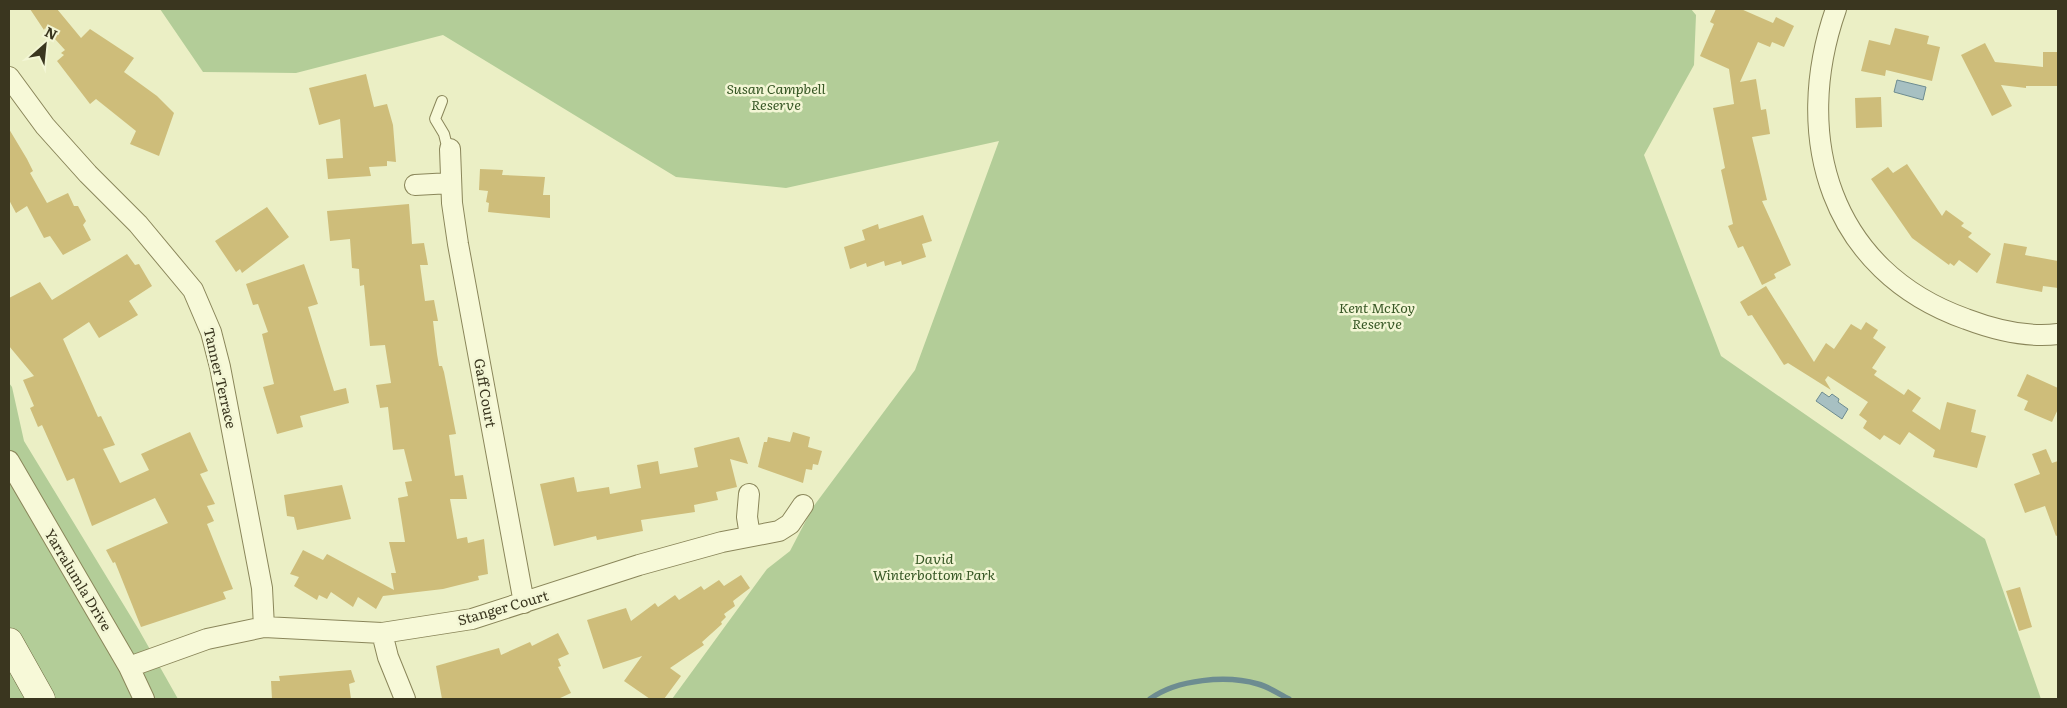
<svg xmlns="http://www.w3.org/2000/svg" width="2067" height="708" font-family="Literata,serif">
<rect width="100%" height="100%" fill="#ebefc5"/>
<path fill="#b3cd98" d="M 160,9 L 1691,9 L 1696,15 L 1694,65 L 1644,155 L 1721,356 L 1985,539 L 2041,699 L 672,699 L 767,569 L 790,551 L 813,507 L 915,370 L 999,141 L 786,188 L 676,177 L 443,35 L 296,73 L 203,72 Z
M 9,383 L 12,387 L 24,441 L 139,630 L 178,699 L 9,699 Z"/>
<path fill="#a7c0c2" stroke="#6d8c91" d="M 1897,80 L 1926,87 L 1923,100 L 1894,92 Z
M 1822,392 L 1829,397 L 1832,394 L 1839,399 L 1838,402 L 1848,409 L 1842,419 L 1816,401 Z"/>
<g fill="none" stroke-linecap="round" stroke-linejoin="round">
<path stroke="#6d8c91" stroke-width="5.5" d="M 1150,699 C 1177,679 1227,675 1258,684 C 1269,687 1279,694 1289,699"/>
</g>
<path fill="#cebd7a" d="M 30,9 L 57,9 L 81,38 L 90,29 L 134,58 L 124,72 L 157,96 L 174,113 L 159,156 L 130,144 L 136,131 L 96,99 L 90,104 L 57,61 L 64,55 L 61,53 L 65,50 L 45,28 L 44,30 Z
M 1716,9 L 1741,9 L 1773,23 L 1776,17 L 1794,26 L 1784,47 L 1772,42 L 1770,47 L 1758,42 L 1740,82 L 1756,79 L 1761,110 L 1766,109 L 1770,134 L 1752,137 L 1767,200 L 1762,201 L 1791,265 L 1774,274 L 1776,278 L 1762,285 L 1743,246 L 1738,248 L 1728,226 L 1733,224 L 1721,170 L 1725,168 L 1713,108 L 1734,104 L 1729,69 L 1700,56 L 1714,24 L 1710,22 Z
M 1895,28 L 1929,36 L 1927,44 L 1940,47 L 1932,81 L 1886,70 L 1885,76 L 1861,71 L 1869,40 L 1890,45 Z
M 1985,43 L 1995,62 L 2043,67 L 2043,52 L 2058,52 L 2058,86 L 2026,86 L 2026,88 L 2001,85 L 2012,106 L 1992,116 L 1961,55 Z
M 366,74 L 374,107 L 387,104 L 393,125 L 396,162 L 387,161 L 387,166 L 369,167 L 371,176 L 328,179 L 326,159 L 343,158 L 340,119 L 319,125 L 309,88 Z
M 1881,97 L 1882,127 L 1856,128 L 1855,98 Z
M 9,129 L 27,159 L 33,171 L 30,173 L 47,203 L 68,193 L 74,206 L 78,206 L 86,221 L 83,225 L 91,240 L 63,255 L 50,236 L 44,238 L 27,206 L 16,213 L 9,200 Z
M 1907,164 L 1942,216 L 1946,210 L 1964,223 L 1961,226 L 1972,233 L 1968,237 L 1991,254 L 1977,273 L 1959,260 L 1954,266 L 1950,263 L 1949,265 L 1912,238 L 1871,179 L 1888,167 L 1893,173 Z
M 480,169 L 503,170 L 502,175 L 545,177 L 543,195 L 550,195 L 550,218 L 488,212 L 489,203 L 486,202 L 488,191 L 479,190 Z
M 409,204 L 412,244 L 424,243 L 428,265 L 420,265 L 425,301 L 434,300 L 438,321 L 433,321 L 437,354 L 439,366 L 442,366 L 444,372 L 456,434 L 449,435 L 455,476 L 463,475 L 467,499 L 450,499 L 457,539 L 467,537 L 468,543 L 484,539 L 488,574 L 478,576 L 479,580 L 443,589 L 383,596 L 376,609 L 358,597 L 353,607 L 331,592 L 327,599 L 319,595 L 317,600 L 294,586 L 299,577 L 290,574 L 303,550 L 323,560 L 327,554 L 394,590 L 391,573 L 396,573 L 389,542 L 405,542 L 398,498 L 408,496 L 405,482 L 412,481 L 404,449 L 393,450 L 388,407 L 380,408 L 376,385 L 391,383 L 385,345 L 370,346 L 364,285 L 360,286 L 359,269 L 352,268 L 350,239 L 330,241 L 327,211 Z
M 267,207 L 289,237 L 242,273 L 240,269 L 236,272 L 215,241 Z
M 923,215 L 932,241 L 922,244 L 926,257 L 902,265 L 901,261 L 885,266 L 884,261 L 867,267 L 866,263 L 850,269 L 844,247 L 865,240 L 862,230 L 878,224 L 879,229 Z
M 2004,243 L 2027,247 L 2025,255 L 2058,261 L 2058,288 L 2043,286 L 2042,292 L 1996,283 Z
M 127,254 L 135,265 L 139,264 L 152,286 L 129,301 L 138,315 L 99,338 L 89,322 L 63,339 L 98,417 L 101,416 L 115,445 L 103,449 L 120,483 L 149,470 L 141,454 L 190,432 L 208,471 L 200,474 L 215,504 L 207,506 L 214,521 L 207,524 L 233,589 L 223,592 L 226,599 L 141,627 L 115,562 L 113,563 L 106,550 L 168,523 L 155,498 L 92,526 L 74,478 L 67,481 L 42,425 L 38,427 L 30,408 L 34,406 L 23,380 L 34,376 L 9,346 L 9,298 L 40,282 L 52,300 Z
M 304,264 L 318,304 L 308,307 L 334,391 L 346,388 L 349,403 L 300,416 L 303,427 L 277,434 L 263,387 L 274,384 L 262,334 L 268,332 L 258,304 L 253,305 L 246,284 Z
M 1766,286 L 1814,362 L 1826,343 L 1834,349 L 1851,324 L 1861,330 L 1866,322 L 1878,330 L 1873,338 L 1886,347 L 1872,368 L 1877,371 L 1874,375 L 1904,395 L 1908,389 L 1921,398 L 1912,411 L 1940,430 L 1947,402 L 1976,410 L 1971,432 L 1986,436 L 1977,468 L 1933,457 L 1935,450 L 1909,432 L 1900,445 L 1884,435 L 1880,440 L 1863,428 L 1867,421 L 1859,415 L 1868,402 L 1828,376 L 1825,380 L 1831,390 L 1788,363 L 1784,365 L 1752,315 L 1748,316 L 1740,302 Z
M 2027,374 L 2058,388 L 2058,409 L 2052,422 L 2024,410 L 2028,401 L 2017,396 Z
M 793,432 L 810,437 L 808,447 L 822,451 L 818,465 L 813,464 L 812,470 L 806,469 L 803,483 L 758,467 L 764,442 L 767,442 L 768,437 L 790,442 Z
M 739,437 L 748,464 L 730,459 L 737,487 L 716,492 L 718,500 L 694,505 L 695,512 L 641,520 L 643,531 L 597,540 L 596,536 L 554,546 L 540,484 L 574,477 L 577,492 L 609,487 L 610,494 L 641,488 L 637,465 L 658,461 L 660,474 L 698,467 L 694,448 Z
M 2046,449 L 2052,463 L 2058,461 L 2058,535 L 2056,536 L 2045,506 L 2025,513 L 2014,484 L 2040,474 L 2032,454 Z
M 342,485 L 351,519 L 297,530 L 294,517 L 287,516 L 284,495 Z
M 741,575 L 750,588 L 733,601 L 735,606 L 724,614 L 726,617 L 721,622 L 722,624 L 702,642 L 704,645 L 670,668 L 681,676 L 664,699 L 650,699 L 624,681 L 642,656 L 603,669 L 587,620 L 626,608 L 631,621 L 655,603 L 658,607 L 675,595 L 679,600 L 701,586 L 704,590 L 719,580 L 724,586 Z
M 2020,587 L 2032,627 L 2019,631 L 2006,591 Z
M 558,633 L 569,654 L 558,659 L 561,666 L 558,667 L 571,693 L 558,699 L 442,699 L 436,666 L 499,648 L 501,655 L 530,642 L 532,646 Z
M 351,670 L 355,682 L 349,684 L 351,699 L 272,699 L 271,681 L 280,681 L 279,676 Z"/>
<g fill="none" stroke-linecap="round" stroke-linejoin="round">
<defs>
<path id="service" d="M 442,101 L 435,119 L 444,134 L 447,146 L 450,149"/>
<path id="minor" d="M 1836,9 C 1791,137 1830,271 1966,319 C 1995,330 2027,338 2058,334
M 9,77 L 45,126 L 88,174 L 138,224 L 193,290 L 211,332 L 220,367 L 262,588 L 264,627
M 450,149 L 452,203 L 458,244 L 524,603
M 415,185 L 451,183
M 9,461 L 129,667 L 144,699
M 749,494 L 747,517 L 750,536
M 382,633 L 388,657 L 405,699
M 129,667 L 207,639 L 264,627 L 382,633 L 472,619 L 639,565 L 722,542 L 779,531 L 790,524 L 803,505"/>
<path id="secondary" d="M 9,642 L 41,699"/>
</defs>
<use href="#service" stroke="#8a865a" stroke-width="12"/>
<use href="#minor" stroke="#8a865a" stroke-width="22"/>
<use href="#secondary" stroke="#6c673e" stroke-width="29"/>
<use href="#service" stroke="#f7f9d8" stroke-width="10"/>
<use href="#minor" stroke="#f7f9d8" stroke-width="20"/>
<use href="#secondary" stroke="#f7f9d8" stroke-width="28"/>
</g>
<g text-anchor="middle" stroke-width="5" stroke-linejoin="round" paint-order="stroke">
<g font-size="14" font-style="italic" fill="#375725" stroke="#f3f6d5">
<text x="776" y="94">Susan Campbell<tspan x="776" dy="16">Reserve</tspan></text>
<text x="1377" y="313">Kent McKoy<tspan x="1377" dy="16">Reserve</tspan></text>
<text x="934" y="564">David<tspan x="934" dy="16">Winterbottom Park</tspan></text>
</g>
<g font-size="14" fill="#3a361f" stroke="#f3f6d5">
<text transform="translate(220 378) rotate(77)" y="5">Tanner Terrace</text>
<text transform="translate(485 393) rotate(80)" y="5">Gaff Court</text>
<text transform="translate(78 580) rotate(59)" y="5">Yarralumla Drive</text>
<text transform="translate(503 608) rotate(-16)" y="5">Stanger Court</text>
</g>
</g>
<rect width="2067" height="708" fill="none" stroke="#3a361f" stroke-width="20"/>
<g transform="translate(45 45) rotate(27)" stroke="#f3f6d5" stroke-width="4" paint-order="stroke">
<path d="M0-4L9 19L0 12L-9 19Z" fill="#3a361f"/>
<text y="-8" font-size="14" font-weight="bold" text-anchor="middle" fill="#3a361f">N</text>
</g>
</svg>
